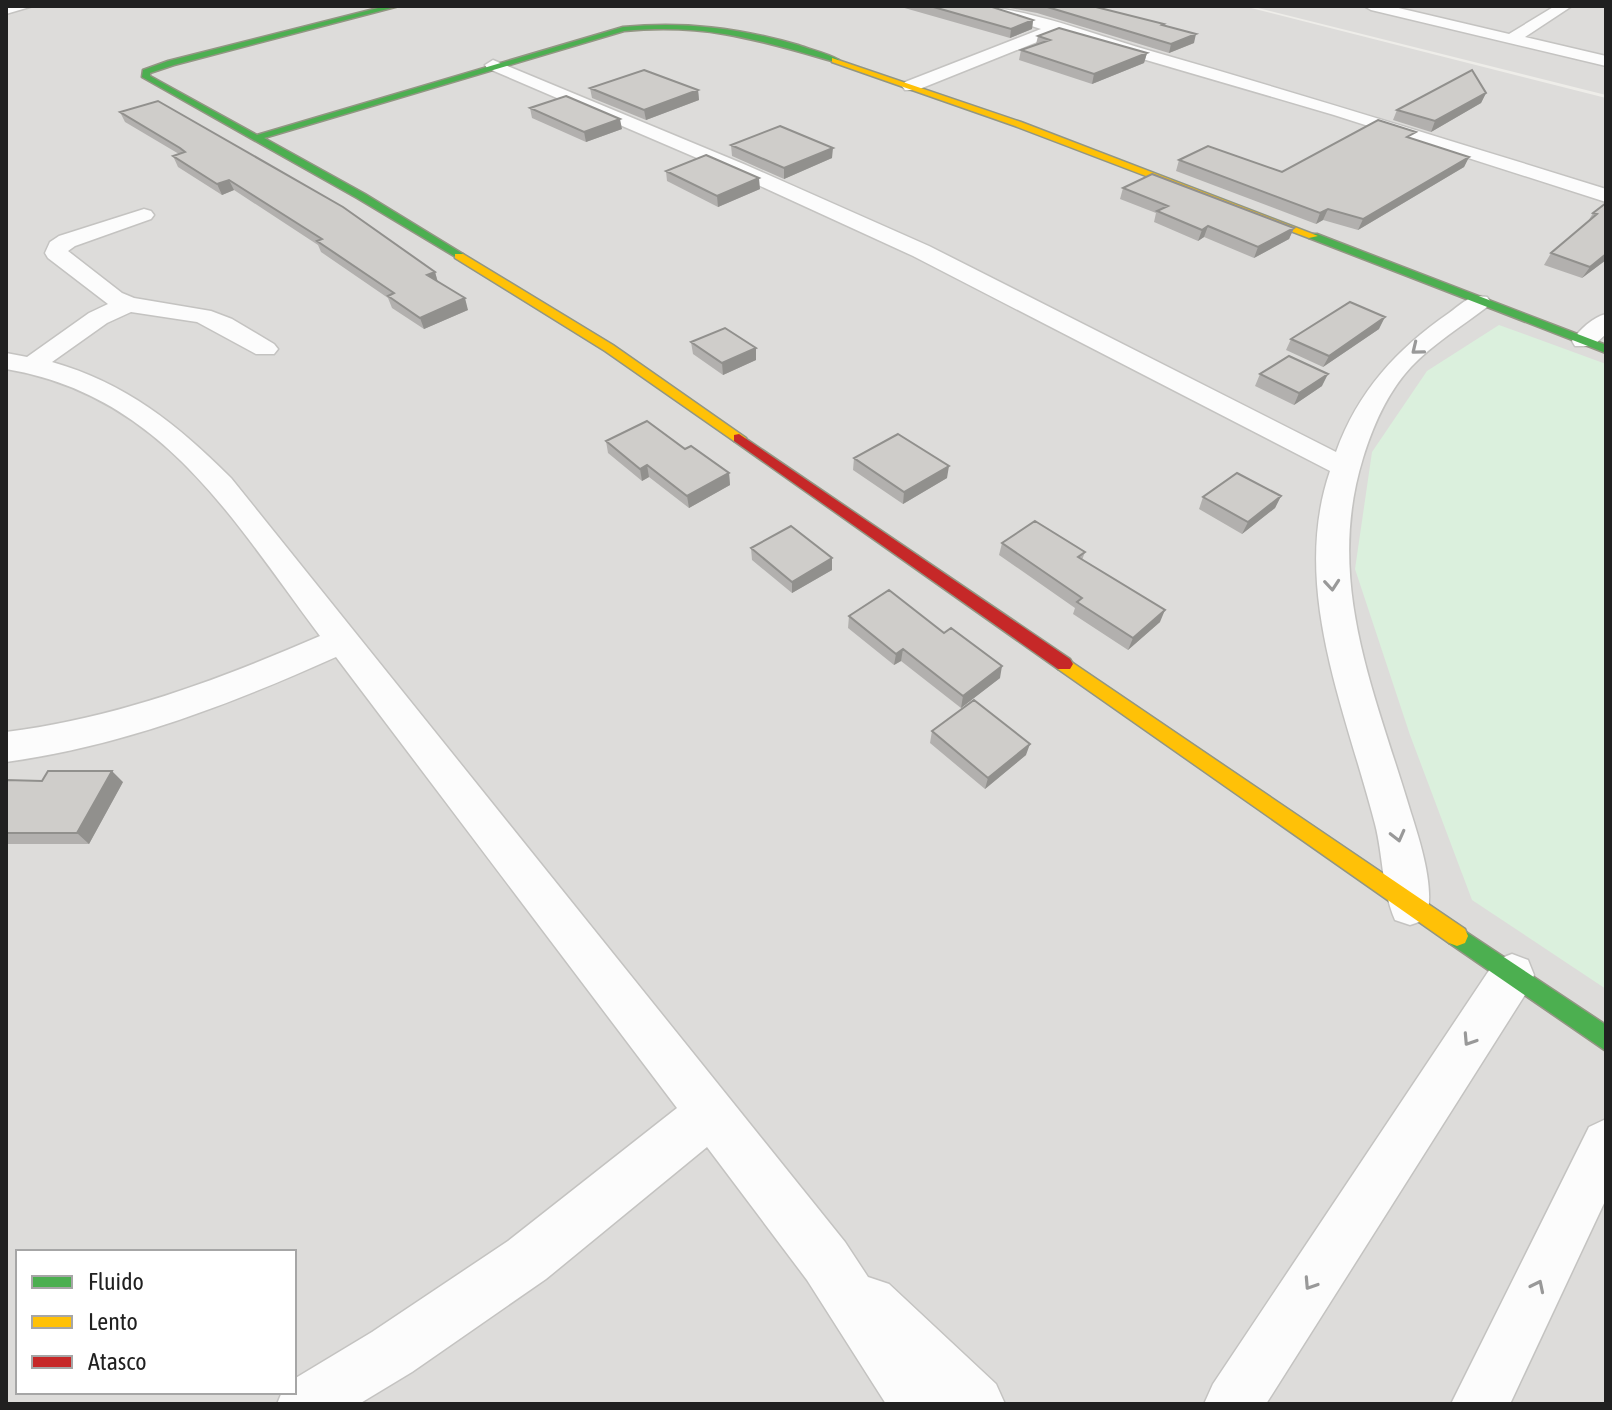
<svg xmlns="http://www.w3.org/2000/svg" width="1612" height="1410" font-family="'Asap Condensed',sans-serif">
<rect width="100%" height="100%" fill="#eeede9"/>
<path fill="#dddcda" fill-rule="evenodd" d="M 6,6 L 1243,6 L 1606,98 L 1606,1404 L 6,1404 ZM 18,1252 L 294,1252 L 294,1392 L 18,1392 Z
M 1250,6 L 1606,6 L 1606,95 Z"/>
<path fill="#dbf0dd" d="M 1499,325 L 1606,364 L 1606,989 L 1472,900 L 1410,735 L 1355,569 L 1372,452 L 1427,371 Z"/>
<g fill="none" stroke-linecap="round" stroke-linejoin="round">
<defs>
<path id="street" d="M 6,6 L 33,6 L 6,14 Z
M 970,6 C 1023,6 1098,36 1151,51 C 1304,95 1455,142 1606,189 L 1606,202 L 1334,115 L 1057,34 L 917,90 L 905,90 L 902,86 L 905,82 L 1041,29 Z
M 1364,6 L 1390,6 L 1509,34 L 1555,6 L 1572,6 L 1525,37 L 1606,56 L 1606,66 L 1371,10 Z
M 493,60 L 746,165 L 929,246 L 1336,452 C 1358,391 1397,349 1449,313 C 1461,304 1471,293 1487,297 L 1491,302 L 1487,307 C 1462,326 1433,344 1411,367 C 1387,393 1373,426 1363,458 C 1324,583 1376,695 1411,813 C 1420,841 1437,894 1425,920 L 1410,925 L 1395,920 C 1382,890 1383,855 1375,824 C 1346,711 1290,588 1330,471 L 913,256 L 732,173 L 487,68 L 485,65 Z
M 144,209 L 151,211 L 154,215 L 151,219 L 75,246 L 68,251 L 122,293 L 134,298 L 211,311 L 232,319 L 274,344 L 278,349 L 274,354 L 256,354 L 197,322 L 131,312 L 107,323 L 52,362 C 126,383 178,425 231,478 L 845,1242 L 868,1277 L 889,1284 L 996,1384 L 1005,1404 L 886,1404 L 807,1280 L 707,1147 L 546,1279 L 412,1372 L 359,1404 L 277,1404 L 282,1392 L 294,1392 L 294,1379 L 372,1332 L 508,1241 L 677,1108 L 336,657 C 229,705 122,746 6,762 L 6,732 C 117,718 218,680 320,636 C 232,519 162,395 6,369 L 6,353 L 27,357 L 89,313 L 108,304 L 48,258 L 45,253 L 50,242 L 59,236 Z
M 1606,314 L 1606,334 L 1593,346 L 1575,346 L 1572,341 C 1579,330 1593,317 1606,314 Z
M 1512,954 L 1528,960 L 1534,975 L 1528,990 L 1266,1404 L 1204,1404 L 1213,1384 L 1496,960 Z
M 1606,1119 L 1606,1199 L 1510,1404 L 1451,1404 L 1589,1127 Z"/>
<path id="fast" d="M 386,6 L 399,6 L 174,65 L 150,73 L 150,76 L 257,135 L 623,27 C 684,21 739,28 798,45 C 811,50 827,53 839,60 L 835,62 C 758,40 706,23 624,31 L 264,138 L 365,194 L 463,254 L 463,258 L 459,259 L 357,198 L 142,77 L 143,70 L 168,61 Z
M 1309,234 L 1317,234 L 1606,345 L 1606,353 L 1309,238 Z
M 1457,926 L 1606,1025 L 1606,1051 L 1449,943 L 1446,936 L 1449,929 Z"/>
<path id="slow" d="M 832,58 L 1021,122 L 1318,236 L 1309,238 L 1015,126 L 832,62 Z
M 455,254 L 463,254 L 613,345 L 746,438 L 744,441 L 734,441 L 605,351 L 455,258 Z
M 1064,657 L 1465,929 L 1468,936 L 1465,943 L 1457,946 L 1449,943 L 1058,669 L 1055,664 L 1058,659 Z"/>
<path id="jam" d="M 739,434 L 1070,659 L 1073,664 L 1070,669 L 1058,669 L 734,441 L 734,435 Z"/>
</defs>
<use href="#street" stroke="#c4c3c1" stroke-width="3"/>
<use href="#fast" stroke="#929683" stroke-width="3"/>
<use href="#slow" stroke="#929683" stroke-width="3"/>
<use href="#jam" stroke="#929683" stroke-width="3"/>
<use href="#street" fill="#fcfcfc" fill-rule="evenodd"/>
<use href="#fast" fill="#4caf50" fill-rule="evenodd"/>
<use href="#slow" fill="#ffc107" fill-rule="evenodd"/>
<use href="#jam" fill="#c62828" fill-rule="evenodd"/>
</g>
<path fill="#b2b0ae" d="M 902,6 L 989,6 L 1033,20 L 1032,29 L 1010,38 L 901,7 Z
M 1000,6 L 1092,6 L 1164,24 L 1164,25 L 1194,43 L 1169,53 L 1037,13 Z
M 1038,36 L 1147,53 L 1144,63 L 1092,84 L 1019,60 L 1021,50 L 1036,44 Z
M 590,88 L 698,90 L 699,100 L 646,120 L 592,98 Z
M 1486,93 L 1481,103 L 1431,132 L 1393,120 L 1397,110 Z
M 530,108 L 622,129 L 586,142 L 532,118 Z
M 120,112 L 435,272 L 438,282 L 468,310 L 424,329 L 392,308 L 388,298 L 321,252 L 318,245 L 234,190 L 222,195 L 178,167 L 173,156 L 179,154 L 125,122 Z
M 1413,139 L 1469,157 L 1464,167 L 1358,230 L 1323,220 L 1316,224 L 1176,171 L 1179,160 L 1282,172 Z
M 731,145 L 832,158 L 784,179 L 732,156 Z
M 666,171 L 760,189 L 718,207 L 667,181 Z
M 1123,188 L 1294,228 L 1289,239 L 1254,258 L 1204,237 L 1198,241 L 1154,222 L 1156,213 L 1120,199 Z
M 1606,203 L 1606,260 L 1582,278 L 1544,265 L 1551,253 L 1587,223 L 1593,213 Z
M 1379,329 L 1323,367 L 1286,350 L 1291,339 Z
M 691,342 L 756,348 L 756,360 L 723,375 L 693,354 Z
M 1260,374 L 1322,386 L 1294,405 L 1255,386 Z
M 606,441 L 685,449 L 729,473 L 730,485 L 689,508 L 649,477 L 642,481 L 608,453 Z
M 854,458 L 947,478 L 903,504 L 853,470 Z
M 1281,496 L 1275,508 L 1242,534 L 1199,509 L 1203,497 Z
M 1002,543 L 1085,552 L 1082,560 L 1160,622 L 1128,650 L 1073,614 L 1075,608 L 999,555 Z
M 751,548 L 832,570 L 792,593 L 752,560 Z
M 849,616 L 944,633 L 1000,678 L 961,708 L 901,661 L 894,665 L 848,628 Z
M 932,731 L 1026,755 L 985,789 L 930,743 Z
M 6,780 L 123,782 L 89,844 L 6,844 Z"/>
<path fill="#91908d" d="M 1033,20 L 1032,29 L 1010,38 L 1011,29 Z
M 1196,34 L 1194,43 L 1169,53 L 1171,44 Z
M 1147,53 L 1144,63 L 1092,84 L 1094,74 Z
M 698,90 L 699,100 L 646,120 L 644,110 Z
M 1486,93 L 1481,103 L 1431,132 L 1435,121 Z
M 620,119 L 622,129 L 586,142 L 584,132 Z
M 833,148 L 832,158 L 784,179 L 784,168 Z
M 1469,157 L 1464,167 L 1358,230 L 1363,219 Z
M 759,178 L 760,189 L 718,207 L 717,196 Z
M 229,180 L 234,190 L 222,195 L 217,184 Z
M 1328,209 L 1323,220 L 1316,224 L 1320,213 Z
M 1208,226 L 1204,237 L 1198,241 L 1202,230 Z
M 1294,228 L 1289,239 L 1254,258 L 1258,247 Z
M 1606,254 L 1606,260 L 1582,278 L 1590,267 Z
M 435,272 L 438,283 L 427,275 Z
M 465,298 L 468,310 L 424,329 L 420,318 Z
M 1385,317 L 1379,329 L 1323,367 L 1329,356 Z
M 756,348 L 756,360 L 723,375 L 722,363 Z
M 1328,374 L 1322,386 L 1294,405 L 1299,393 Z
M 647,465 L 649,477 L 642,481 L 640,469 Z
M 949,466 L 947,478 L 903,504 L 904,492 Z
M 729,473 L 730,485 L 689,508 L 687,496 Z
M 1281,496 L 1275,508 L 1242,534 L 1248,522 Z
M 832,558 L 832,570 L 792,593 L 792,582 Z
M 1165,610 L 1160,622 L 1128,650 L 1133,638 Z
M 903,649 L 901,661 L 894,665 L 896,654 Z
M 1002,666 L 1000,678 L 961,708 L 963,696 Z
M 1030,744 L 1026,755 L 985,789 L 988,778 Z
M 112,771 L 123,782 L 89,844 L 77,833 Z"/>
<path fill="#cfcdca" stroke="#91908d" stroke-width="2" d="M 930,6 L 989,6 L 1033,20 L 1011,29 Z
M 1044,6 L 1092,6 L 1164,24 L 1162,25 L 1196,34 L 1171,44 Z
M 1059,28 L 1147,53 L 1094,74 L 1021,50 L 1050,40 L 1038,36 Z
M 644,70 L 698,90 L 644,110 L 590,88 Z
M 1472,70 L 1486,93 L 1435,121 L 1397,110 Z
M 566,96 L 620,119 L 584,132 L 530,108 Z
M 158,101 L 343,207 L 435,272 L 427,275 L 465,298 L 420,318 L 388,296 L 394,293 L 317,241 L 322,239 L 229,180 L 217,184 L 173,156 L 185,152 L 180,148 L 120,112 Z
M 1378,120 L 1416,132 L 1407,137 L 1469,157 L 1363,219 L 1328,209 L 1320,213 L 1179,160 L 1208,146 L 1282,172 Z
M 780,126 L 833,148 L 784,168 L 731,145 Z
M 706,155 L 759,178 L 717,196 L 666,171 Z
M 1152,174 L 1294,228 L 1258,247 L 1208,226 L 1202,230 L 1157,211 L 1168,206 L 1123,188 Z
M 1606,203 L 1606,254 L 1590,267 L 1551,253 L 1597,214 L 1593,213 Z
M 1350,302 L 1385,317 L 1329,356 L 1291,339 Z
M 725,328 L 756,348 L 722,363 L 691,342 Z
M 1289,356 L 1328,374 L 1299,393 L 1260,374 Z
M 647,421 L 685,449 L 691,446 L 729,473 L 687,496 L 647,465 L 640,469 L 606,441 Z
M 898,434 L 949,466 L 904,492 L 854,458 Z
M 1237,473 L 1281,496 L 1248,522 L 1203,497 Z
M 1035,521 L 1085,552 L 1078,557 L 1165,610 L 1133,638 L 1077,602 L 1082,598 L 1002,543 Z
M 791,526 L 832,558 L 792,582 L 751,548 Z
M 889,590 L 944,633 L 951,628 L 1002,666 L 963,696 L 903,649 L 896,654 L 849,616 Z
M 974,700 L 1030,744 L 988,778 L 932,731 Z
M 48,771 L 112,771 L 77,833 L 6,833 L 6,780 L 42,781 Z"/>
<defs><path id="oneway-chevron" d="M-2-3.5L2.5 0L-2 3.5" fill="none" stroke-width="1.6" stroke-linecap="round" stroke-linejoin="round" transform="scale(2)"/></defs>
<g stroke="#999">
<use href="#oneway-chevron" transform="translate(1417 349) rotate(141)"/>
<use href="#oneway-chevron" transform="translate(1332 585) rotate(85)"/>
<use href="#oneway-chevron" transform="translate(1398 836) rotate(76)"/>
<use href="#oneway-chevron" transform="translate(1469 1040) rotate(123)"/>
<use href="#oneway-chevron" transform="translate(1310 1284) rotate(123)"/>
<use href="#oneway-chevron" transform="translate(1538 1286) rotate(-64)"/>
</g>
<rect width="1612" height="1410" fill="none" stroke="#202020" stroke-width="16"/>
<rect x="16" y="1250" width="280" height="144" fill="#ffffff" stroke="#a6a6a6" stroke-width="2"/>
<rect x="32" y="1276" width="40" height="12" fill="#4caf50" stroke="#a6a6a6" stroke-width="2"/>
<text x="88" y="1290" font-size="24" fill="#202020">Fluido</text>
<rect x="32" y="1316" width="40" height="12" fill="#ffc107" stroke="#a6a6a6" stroke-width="2"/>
<text x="88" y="1330" font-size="24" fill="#202020">Lento</text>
<rect x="32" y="1356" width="40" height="12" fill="#c62828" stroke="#a6a6a6" stroke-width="2"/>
<text x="88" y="1370" font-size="24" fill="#202020">Atasco</text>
</svg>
